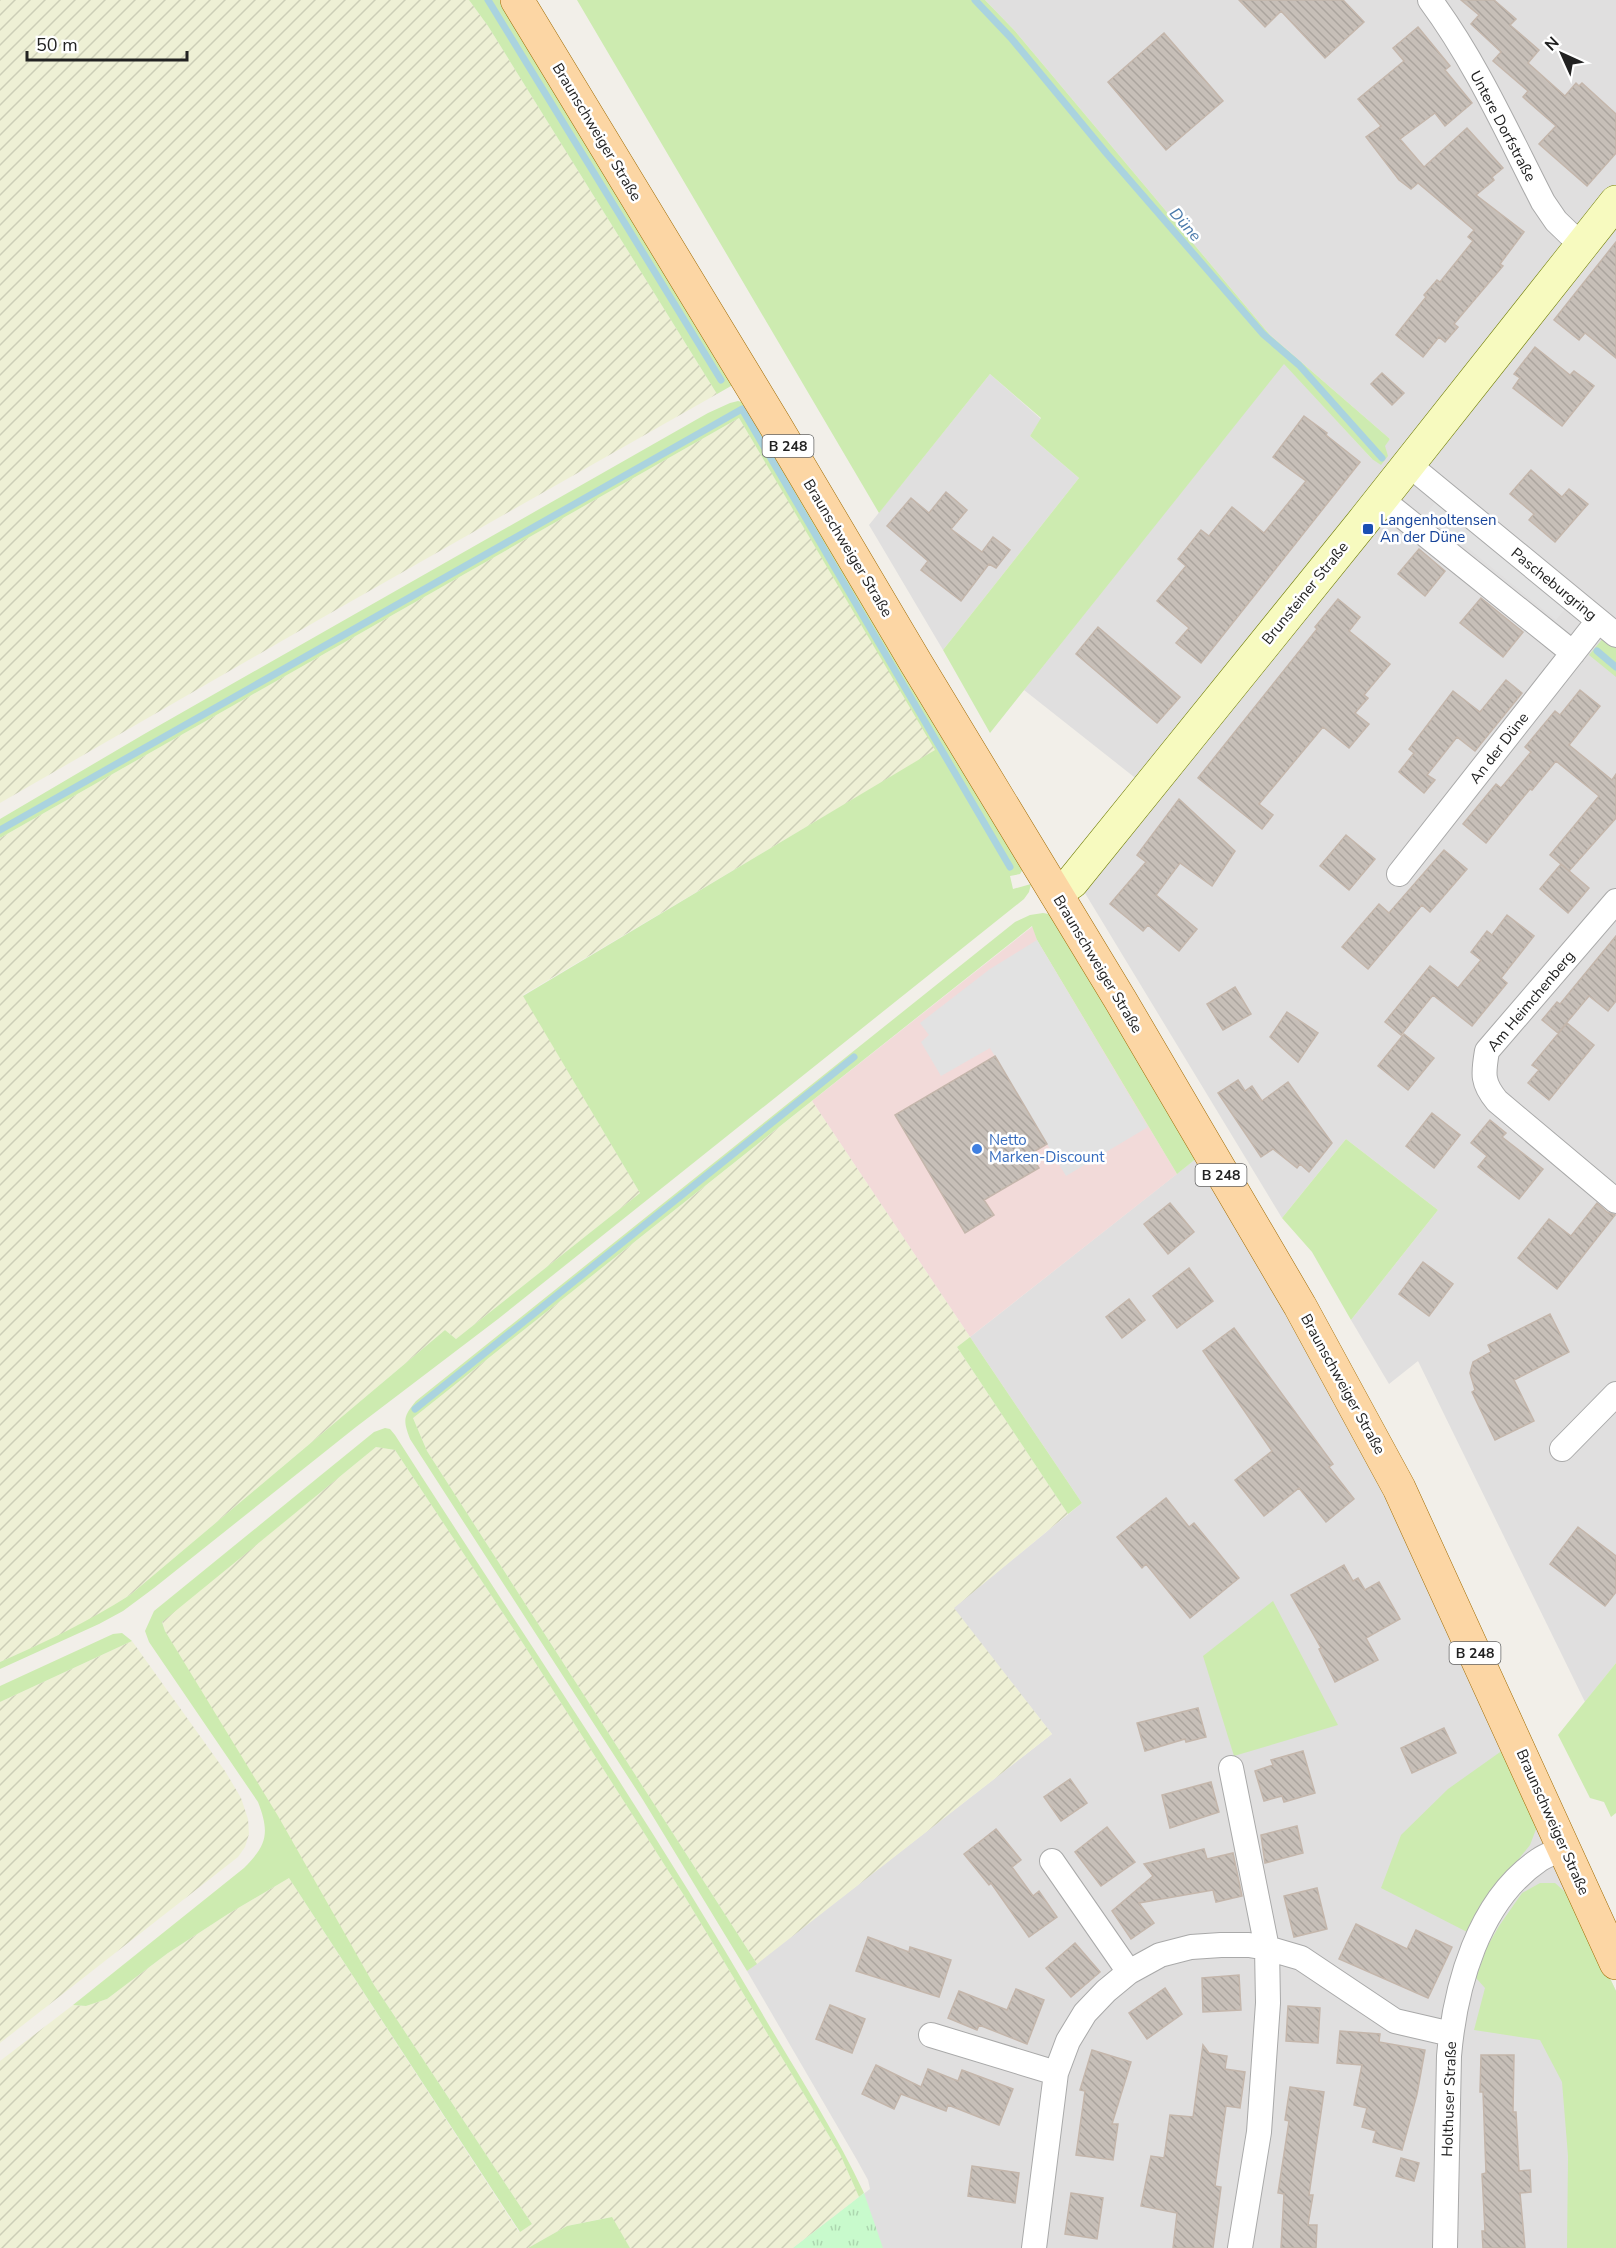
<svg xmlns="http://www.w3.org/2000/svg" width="1616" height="2248" font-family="'Nunito Sans',sans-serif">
<defs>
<pattern id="farmland-furrows" width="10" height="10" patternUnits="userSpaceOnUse" patternTransform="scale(1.5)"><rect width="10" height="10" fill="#eef0d5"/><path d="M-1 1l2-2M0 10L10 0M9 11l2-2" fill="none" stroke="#ccceb7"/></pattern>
<pattern id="park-tufts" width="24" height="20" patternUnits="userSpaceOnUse" patternTransform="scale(1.5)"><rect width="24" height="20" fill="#c8facc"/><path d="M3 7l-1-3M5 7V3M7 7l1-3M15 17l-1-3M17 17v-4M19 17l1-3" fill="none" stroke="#acd6af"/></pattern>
<pattern id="building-back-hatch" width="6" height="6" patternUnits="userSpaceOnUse" patternTransform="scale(1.5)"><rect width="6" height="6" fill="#c7bfb8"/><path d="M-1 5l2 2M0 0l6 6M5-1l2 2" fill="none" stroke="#aba49e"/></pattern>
</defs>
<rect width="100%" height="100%" fill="#f2efe9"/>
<path fill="#e0dfdf" d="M 985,0 L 1616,0 L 1616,1663 L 1585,1702 L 1418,1361 L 1389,1384 L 1351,1320 L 1438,1210 L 1346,1139 L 1282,1218 L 1077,880 L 1148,788 L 1024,690 L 1284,363 L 1372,459 L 1390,439 L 1270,335 L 1015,31 Z
M 990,374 L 1041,419 L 1030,436 L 1079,478 L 943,650 L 869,525 Z
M 1197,1158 L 1304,1341 L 1379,1486 L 1616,1991 L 1616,2248 L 793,2248 L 870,2189 L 868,2180 L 857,2160 L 747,1971 L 1052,1734 L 953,1608 L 1082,1503 L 970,1337 Z"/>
<path fill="#f2dad9" d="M 1033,926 L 1037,940 L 1177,1174 L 970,1337 L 812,1101 Z"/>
<path fill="url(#farmland-furrows)" d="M 0,0 L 469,0 L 488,26 L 717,394 L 320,619 L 0,803 Z
M 739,418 L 936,750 L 523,995 L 640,1193 L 456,1339 L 445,1330 L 130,1595 L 95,1617 L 52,1639 L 0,1662 L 0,838 Z
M 812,1101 L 970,1337 L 957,1347 L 1068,1514 L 954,1608 L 1052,1734 L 757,1964 L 427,1451 L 413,1418 Z
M 376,1447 L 395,1450 L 524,1645 L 685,1897 L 840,2154 L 859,2197 L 793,2248 L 630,2248 L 611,2217 L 567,2226 L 528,2248 L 0,2248 L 0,2061 L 73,2005 L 86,2006 L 107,1999 L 168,1953 L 228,1914 L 289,1878 L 519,2232 L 532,2224 L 374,1985 L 165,1631 L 162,1621 Z
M 132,1641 L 225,1771 L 241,1798 L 248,1819 L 249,1834 L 245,1847 L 238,1857 L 0,2043 L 0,1702 Z"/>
<path fill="#cdebb0" d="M 469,0 L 504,0 L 738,382 L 717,394 L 488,26 Z
M 577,0 L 985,0 L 1015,31 L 1270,335 L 1390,439 L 1385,446 L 1388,456 L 1381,465 L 1372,459 L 1284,364 L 990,733 L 943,650 L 1079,478 L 1030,436 L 1041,418 L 990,374 L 879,513 Z
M 738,401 L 745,403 L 1025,866 L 1020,874 L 1010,876 L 1013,889 L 1031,884 L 1029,892 L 1024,899 L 498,1319 L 356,1427 L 154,1588 L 123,1611 L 99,1624 L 0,1669 L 0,1662 C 45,1642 88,1622 130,1595 L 445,1330 L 456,1339 L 640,1193 L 523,996 L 935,750 L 739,418 L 0,838 L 0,819 L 146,733 L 708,413 L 730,403 Z
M 1604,637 L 1616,646 L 1616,677 L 1589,655 Z
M 1043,913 L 1049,914 L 1197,1158 L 1177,1174 L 1037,940 L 1032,926 L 413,1418 L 427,1451 L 757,1964 L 747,1971 L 643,1800 L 410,1439 C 403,1420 403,1417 416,1401 L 1015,922 L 1030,915 Z
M 1346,1139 L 1438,1210 L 1351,1320 L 1312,1252 L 1282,1218 Z
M 970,1337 L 1082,1503 L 1068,1514 L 957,1347 Z
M 385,1428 L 390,1429 L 395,1435 C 517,1626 645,1813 759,2008 C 795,2070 834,2129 864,2193 L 859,2197 L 840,2154 L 685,1897 L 524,1645 L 395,1450 L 376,1447 L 162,1622 L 165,1631 L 278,1816 L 374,1985 L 532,2224 L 520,2232 L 289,1878 L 228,1914 L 168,1953 L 107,1999 L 86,2006 L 73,2005 L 244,1868 C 267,1845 270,1833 258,1802 L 149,1642 L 145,1631 L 154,1611 L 374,1432 Z
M 1273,1601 L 1338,1725 L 1234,1756 L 1203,1656 Z
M 122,1633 L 132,1641 L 0,1702 L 0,1686 L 113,1634 Z
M 1616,1663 L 1616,1813 L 1611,1817 L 1604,1802 L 1590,1798 L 1558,1735 Z
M 1503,1750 L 1538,1824 L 1530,1845 L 1487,1898 L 1469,1933 L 1381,1888 L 1401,1835 L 1448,1789 Z
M 1540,1883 L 1555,1883 L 1572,1898 L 1616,1991 L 1616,2248 L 1567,2248 L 1568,2156 L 1562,2082 L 1540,2040 L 1474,2030 L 1485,1988 L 1476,1978 L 1487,1947 L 1499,1926 L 1522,1893 Z
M 612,2217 L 630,2248 L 528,2248 L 567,2226 Z"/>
<path fill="url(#park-tufts)" d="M 864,2193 L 883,2248 L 793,2248 L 859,2197 Z"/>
<path fill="#e2e2e2" d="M 1438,499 L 1568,605 L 1556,620 L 1426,514 Z
M 1037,940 L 1148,1127 L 1066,1176 L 990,1048 L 941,1076 L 921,1042 L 929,1035 L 920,1023 L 990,969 Z"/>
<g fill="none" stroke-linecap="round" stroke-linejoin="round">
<path stroke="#aad3df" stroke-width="7" d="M 488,0 L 721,380
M 975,0 L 1011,38 L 1107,154 L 1263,334 L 1299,365 L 1382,458
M 1597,651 L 1616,667
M 0,830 L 742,409 L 1010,867
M 415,1409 L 854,1057"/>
</g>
<path fill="url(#building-back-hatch)" stroke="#c4b6ab" stroke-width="1.5" d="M 1239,0 L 1343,0 L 1364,22 L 1325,58 L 1281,11 L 1265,27 Z
M 1461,0 L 1494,0 L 1516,19 L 1510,25 L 1539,50 L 1528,63 L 1565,96 L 1576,83 L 1579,86 L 1582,83 L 1616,114 L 1616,153 L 1587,186 L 1539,144 L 1556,126 L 1523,97 L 1528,91 L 1493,61 L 1501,52 L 1471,24 L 1479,15 Z
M 1418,27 L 1450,66 L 1445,70 L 1472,103 L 1445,126 L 1435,113 L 1400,139 L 1424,167 L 1467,128 L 1503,168 L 1492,177 L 1494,180 L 1476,195 L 1524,232 L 1500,264 L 1503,266 L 1454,324 L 1458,327 L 1445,342 L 1439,337 L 1423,357 L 1396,335 L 1426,297 L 1424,295 L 1437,280 L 1440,282 L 1473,241 L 1468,237 L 1474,230 L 1418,183 L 1411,189 L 1399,180 L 1366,137 L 1381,126 L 1358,99 L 1404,61 L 1393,48 Z
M 1164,33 L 1223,101 L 1166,150 L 1108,82 Z
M 1616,242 L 1616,358 L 1585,333 L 1579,340 L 1554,320 Z
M 1535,347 L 1570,375 L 1574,371 L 1594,386 L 1562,426 L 1513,388 L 1520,378 L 1514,374 Z
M 1382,373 L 1404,393 L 1392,405 L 1371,384 Z
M 1304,416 L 1327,433 L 1326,435 L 1360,462 L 1201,663 L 1176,643 L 1189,628 L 1157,601 L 1186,566 L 1178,559 L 1201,530 L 1209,536 L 1232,507 L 1264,533 L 1306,481 L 1273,457 Z
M 1531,470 L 1562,497 L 1569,489 L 1588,504 L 1555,542 L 1529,520 L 1534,514 L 1510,494 Z
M 946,492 L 967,510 L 951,529 L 982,552 L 993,537 L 1010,550 L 996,568 L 989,564 L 961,601 L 921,570 L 928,561 L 887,526 L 911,498 L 929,513 Z
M 1419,549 L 1445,571 L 1425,596 L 1398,574 Z
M 1481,598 L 1523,632 L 1503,657 L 1460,623 Z
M 1338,599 L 1360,617 L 1349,631 L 1390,664 L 1364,695 L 1368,698 L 1355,713 L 1369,724 L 1349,748 L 1323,727 L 1259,804 L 1273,815 L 1262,829 L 1198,778 L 1317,629 L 1315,627 Z
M 1098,627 L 1180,697 L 1157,723 L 1076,654 Z
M 1506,680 L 1522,693 L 1475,751 L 1457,737 L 1427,775 L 1435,780 L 1424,793 L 1399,772 L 1414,753 L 1409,749 L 1453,691 L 1480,712 Z
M 1580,690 L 1600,706 L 1569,745 L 1612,780 L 1616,774 L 1616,818 L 1569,871 L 1550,855 L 1599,796 L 1556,761 L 1532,790 L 1530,789 L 1486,843 L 1463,824 L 1496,784 L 1501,788 L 1531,752 L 1525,747 L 1555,711 L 1560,715 Z
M 1179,799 L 1235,851 L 1212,886 L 1180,863 L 1156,895 L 1197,929 L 1179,951 L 1148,925 L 1143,931 L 1110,904 L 1146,862 L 1137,855 Z
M 1346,835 L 1375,859 L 1349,890 L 1320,866 Z
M 1444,850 L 1467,869 L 1430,912 L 1422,905 L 1368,969 L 1342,947 L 1379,904 L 1389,913 Z
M 1561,864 L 1589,888 L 1568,913 L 1540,889 Z
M 1507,915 L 1534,936 L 1501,978 L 1507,983 L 1472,1026 L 1433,995 L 1401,1035 L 1385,1022 L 1430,966 L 1458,988 L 1481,960 L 1471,952 L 1487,931 L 1492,935 Z
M 1616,936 L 1616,1001 L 1608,1011 L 1589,996 L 1558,1033 L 1542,1020 L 1557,1002 L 1560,1004 Z
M 1235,987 L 1251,1014 L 1223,1030 L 1207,1004 Z
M 1287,1012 L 1318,1033 L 1298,1062 L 1270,1037 Z
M 1567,1023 L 1594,1045 L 1549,1100 L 1528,1083 L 1539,1070 L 1532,1065 Z
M 1404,1034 L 1434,1058 L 1408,1090 L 1378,1066 Z
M 995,1056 L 1047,1144 L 1030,1154 L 1039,1168 L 984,1200 L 994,1215 L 965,1233 L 895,1115 Z
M 1238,1080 L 1245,1091 L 1252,1086 L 1262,1101 L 1288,1082 L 1332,1143 L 1309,1172 L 1300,1164 L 1297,1168 L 1273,1149 L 1261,1157 L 1218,1093 Z
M 1432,1113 L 1460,1135 L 1434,1168 L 1406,1146 Z
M 1490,1120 L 1506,1133 L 1502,1137 L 1543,1169 L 1519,1199 L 1478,1167 L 1487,1156 L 1471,1143 Z
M 1170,1203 L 1194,1232 L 1168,1254 L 1144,1224 Z
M 1597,1203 L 1607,1212 L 1615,1215 L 1557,1289 L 1518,1258 L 1549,1219 L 1571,1236 Z
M 1423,1262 L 1453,1284 L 1429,1316 L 1399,1294 Z
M 1189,1268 L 1213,1301 L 1177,1328 L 1153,1296 Z
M 1129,1299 L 1145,1320 L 1122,1338 L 1106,1317 Z
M 1550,1314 L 1569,1352 L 1514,1380 L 1534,1421 L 1495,1440 L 1472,1392 L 1475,1390 L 1470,1373 L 1473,1362 L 1491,1352 L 1488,1345 Z
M 1234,1328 L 1333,1464 L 1329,1467 L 1354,1499 L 1326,1522 L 1299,1488 L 1264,1516 L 1235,1480 L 1272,1451 L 1203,1351 Z
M 1166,1498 L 1189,1527 L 1194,1523 L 1239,1578 L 1190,1618 L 1146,1564 L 1142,1568 L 1117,1537 Z
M 1578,1527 L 1616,1556 L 1616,1592 L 1605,1606 L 1550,1564 Z
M 1344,1565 L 1353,1581 L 1358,1578 L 1365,1590 L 1379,1582 L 1400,1619 L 1366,1638 L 1378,1660 L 1335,1682 L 1319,1649 L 1321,1648 L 1291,1595 Z
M 1198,1708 L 1206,1737 L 1186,1742 L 1185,1739 L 1145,1751 L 1137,1723 Z
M 1444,1728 L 1456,1753 L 1412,1773 L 1401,1748 Z
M 1303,1751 L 1315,1793 L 1284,1802 L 1282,1796 L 1264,1801 L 1255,1771 L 1273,1765 L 1271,1760 Z
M 1070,1779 L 1087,1803 L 1061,1821 L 1044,1797 Z
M 1211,1782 L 1219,1812 L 1170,1828 L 1162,1795 Z
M 1297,1826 L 1303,1853 L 1265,1863 L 1261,1835 Z
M 1107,1827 L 1135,1862 L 1101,1886 L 1075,1852 Z
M 996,1829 L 1021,1860 L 1012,1867 L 1033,1896 L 1039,1891 L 1057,1917 L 1029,1937 L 991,1883 L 989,1885 L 964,1854 Z
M 1204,1849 L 1207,1859 L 1233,1853 L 1242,1896 L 1216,1902 L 1213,1890 L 1139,1903 L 1154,1923 L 1131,1939 L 1112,1911 L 1153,1876 L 1144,1864 Z
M 1317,1888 L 1327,1929 L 1294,1937 L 1284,1896 Z
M 1356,1924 L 1407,1949 L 1416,1930 L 1452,1947 L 1428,1998 L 1339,1959 Z
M 868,1937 L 909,1952 L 910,1947 L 951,1960 L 939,1997 L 856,1971 Z
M 1075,1943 L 1100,1972 L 1071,1997 L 1046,1968 Z
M 1239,1975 L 1241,2010 L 1203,2012 L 1202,1978 Z
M 1165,1988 L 1182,2014 L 1147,2039 L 1129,2013 Z
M 1016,1989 L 1044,2000 L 1027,2044 L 979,2025 L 977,2030 L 948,2018 L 959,1991 L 1007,2010 Z
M 830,2005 L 865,2019 L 852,2053 L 816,2039 Z
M 1288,2006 L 1320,2008 L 1318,2043 L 1286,2041 Z
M 1340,2031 L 1380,2034 L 1379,2042 L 1425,2050 L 1417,2094 L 1402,2150 L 1373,2142 L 1376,2131 L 1362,2127 L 1367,2108 L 1354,2105 L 1362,2065 L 1337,2063 Z
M 1203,2045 L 1209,2053 L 1227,2056 L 1225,2069 L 1245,2072 L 1240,2108 L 1226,2106 L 1215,2186 L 1221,2187 L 1213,2248 L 1173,2248 L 1177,2213 L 1141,2206 L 1151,2156 L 1164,2158 L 1170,2115 L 1193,2117 Z
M 1092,2050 L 1131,2062 L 1112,2124 L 1118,2124 L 1113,2160 L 1076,2155 L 1085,2091 L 1080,2090 Z
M 1481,2055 L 1514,2055 L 1513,2112 L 1516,2112 L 1519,2171 L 1530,2170 L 1531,2192 L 1520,2193 L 1525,2248 L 1483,2248 L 1482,2231 L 1485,2231 L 1482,2174 L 1486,2173 L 1483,2092 L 1480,2092 Z
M 876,2065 L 921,2087 L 928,2069 L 958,2081 L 962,2070 L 1013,2089 L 999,2125 L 948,2105 L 946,2111 L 901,2094 L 894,2109 L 862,2094 Z
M 1290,2087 L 1324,2092 L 1309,2195 L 1313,2195 L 1308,2225 L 1317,2225 L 1316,2248 L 1281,2248 L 1284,2194 L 1278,2193 L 1289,2121 L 1285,2120 Z
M 1401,2158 L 1419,2163 L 1414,2181 L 1396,2176 Z
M 972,2166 L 1019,2173 L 1015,2203 L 968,2196 Z
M 1071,2193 L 1103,2198 L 1097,2239 L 1065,2234 Z"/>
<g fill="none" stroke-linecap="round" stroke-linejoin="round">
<defs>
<path id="street" d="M 1430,0 C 1476,62 1508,134 1543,202 L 1556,221 L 1582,246
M 1408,464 L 1616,635
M 1381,499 L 1573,653
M 1399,874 L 1598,621
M 1616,901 L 1487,1051 C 1483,1074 1482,1083 1497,1101 L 1616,1201
M 1562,1449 L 1616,1394
M 1231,1768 L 1267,1948 L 1268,2003 L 1259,2132 L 1240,2248
M 1052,1861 L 1129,1972
M 931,2035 L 1056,2073
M 1034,2248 L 1056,2073 L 1068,2041 L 1085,2013 L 1106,1991 L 1129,1972 L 1160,1955 L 1191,1947 L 1221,1945 L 1249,1945 L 1267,1948 L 1301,1958 L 1395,2021 L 1451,2034
M 1445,2248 L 1449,2056 C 1455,1987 1478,1901 1539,1860 C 1546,1855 1556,1852 1564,1848"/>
<path id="secondary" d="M 1056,893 L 1072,882 L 1362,523 L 1616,202"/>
<path id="primary" d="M 517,0 L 775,425 L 916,663 L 1121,1001 L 1300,1306 L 1399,1488 L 1616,1963"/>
</defs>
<use href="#street" stroke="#a9a9a9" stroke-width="26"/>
<use href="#secondary" stroke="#707d05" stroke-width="34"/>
<use href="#primary" stroke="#a06b00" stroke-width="34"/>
<use href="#street" stroke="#fff" stroke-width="24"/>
<use href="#secondary" stroke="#f7fabf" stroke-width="33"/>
<use href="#primary" stroke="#fcd6a4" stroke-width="33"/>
</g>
<rect fill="#1a4fb4" stroke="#fff" stroke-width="2" x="1362" y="523" width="12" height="12" rx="3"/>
<circle fill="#3f7fe0" stroke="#fff" stroke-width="2" cx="977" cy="1149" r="6"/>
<g text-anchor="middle" stroke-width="5" stroke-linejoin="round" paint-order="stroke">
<g fill="#fff" stroke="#646464" stroke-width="1.5">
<rect x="762.5" y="435" width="51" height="22" rx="4.5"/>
<rect x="1195.5" y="1164" width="51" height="22" rx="4.5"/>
<rect x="1449.5" y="1642" width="51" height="22" rx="4.5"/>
</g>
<g font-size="14" font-weight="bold" fill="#222">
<text x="788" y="451">B 248</text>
<text x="1221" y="1180">B 248</text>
<text x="1475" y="1658">B 248</text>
</g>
<g font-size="15" fill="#222" stroke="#fff">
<text transform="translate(1503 126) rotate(62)" y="5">Untere Dorfstraße</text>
<text transform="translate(597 132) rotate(59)" y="5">Braunschweiger Straße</text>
<text transform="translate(848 548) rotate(59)" y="5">Braunschweiger Straße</text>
<text transform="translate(1554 584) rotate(39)" y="5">Pascheburgring</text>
<text transform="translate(1305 593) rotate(-51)" y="5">Brunsteiner Straße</text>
<text transform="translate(1499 748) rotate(-52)" y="5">An der Düne</text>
<text transform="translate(1098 964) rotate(59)" y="5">Braunschweiger Straße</text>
<text transform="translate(1531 1001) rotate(-50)" y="5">Am Heimchenberg</text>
<text transform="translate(1343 1384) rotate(61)" y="5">Braunschweiger Straße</text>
<text transform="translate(1553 1822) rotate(66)" y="5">Braunschweiger Straße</text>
<text transform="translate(1449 2099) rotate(-88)" y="5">Holthuser Straße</text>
</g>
<g font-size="15" fill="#164399" stroke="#fff" text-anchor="start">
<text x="1380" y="525">Langenholtensen<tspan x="1380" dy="17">An der Düne</tspan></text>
</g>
<g font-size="15" fill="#366cbe" stroke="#fff" text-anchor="start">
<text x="989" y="1145">Netto<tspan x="989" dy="17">Marken-Discount</tspan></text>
</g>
<g font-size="16" font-style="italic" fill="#4a7aab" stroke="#fff">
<text transform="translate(1186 224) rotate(49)" y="6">Düne</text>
</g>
</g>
<g transform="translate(1562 54) rotate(315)" stroke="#ffffff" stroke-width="4.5" paint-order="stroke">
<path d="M0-4.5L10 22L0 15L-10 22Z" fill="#222222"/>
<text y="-9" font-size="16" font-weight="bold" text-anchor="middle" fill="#222222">N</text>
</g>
<path d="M27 51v9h160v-9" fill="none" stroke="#222222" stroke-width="3"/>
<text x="36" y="51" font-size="18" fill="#222222" stroke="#ffffff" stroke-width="4.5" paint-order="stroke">50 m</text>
</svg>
